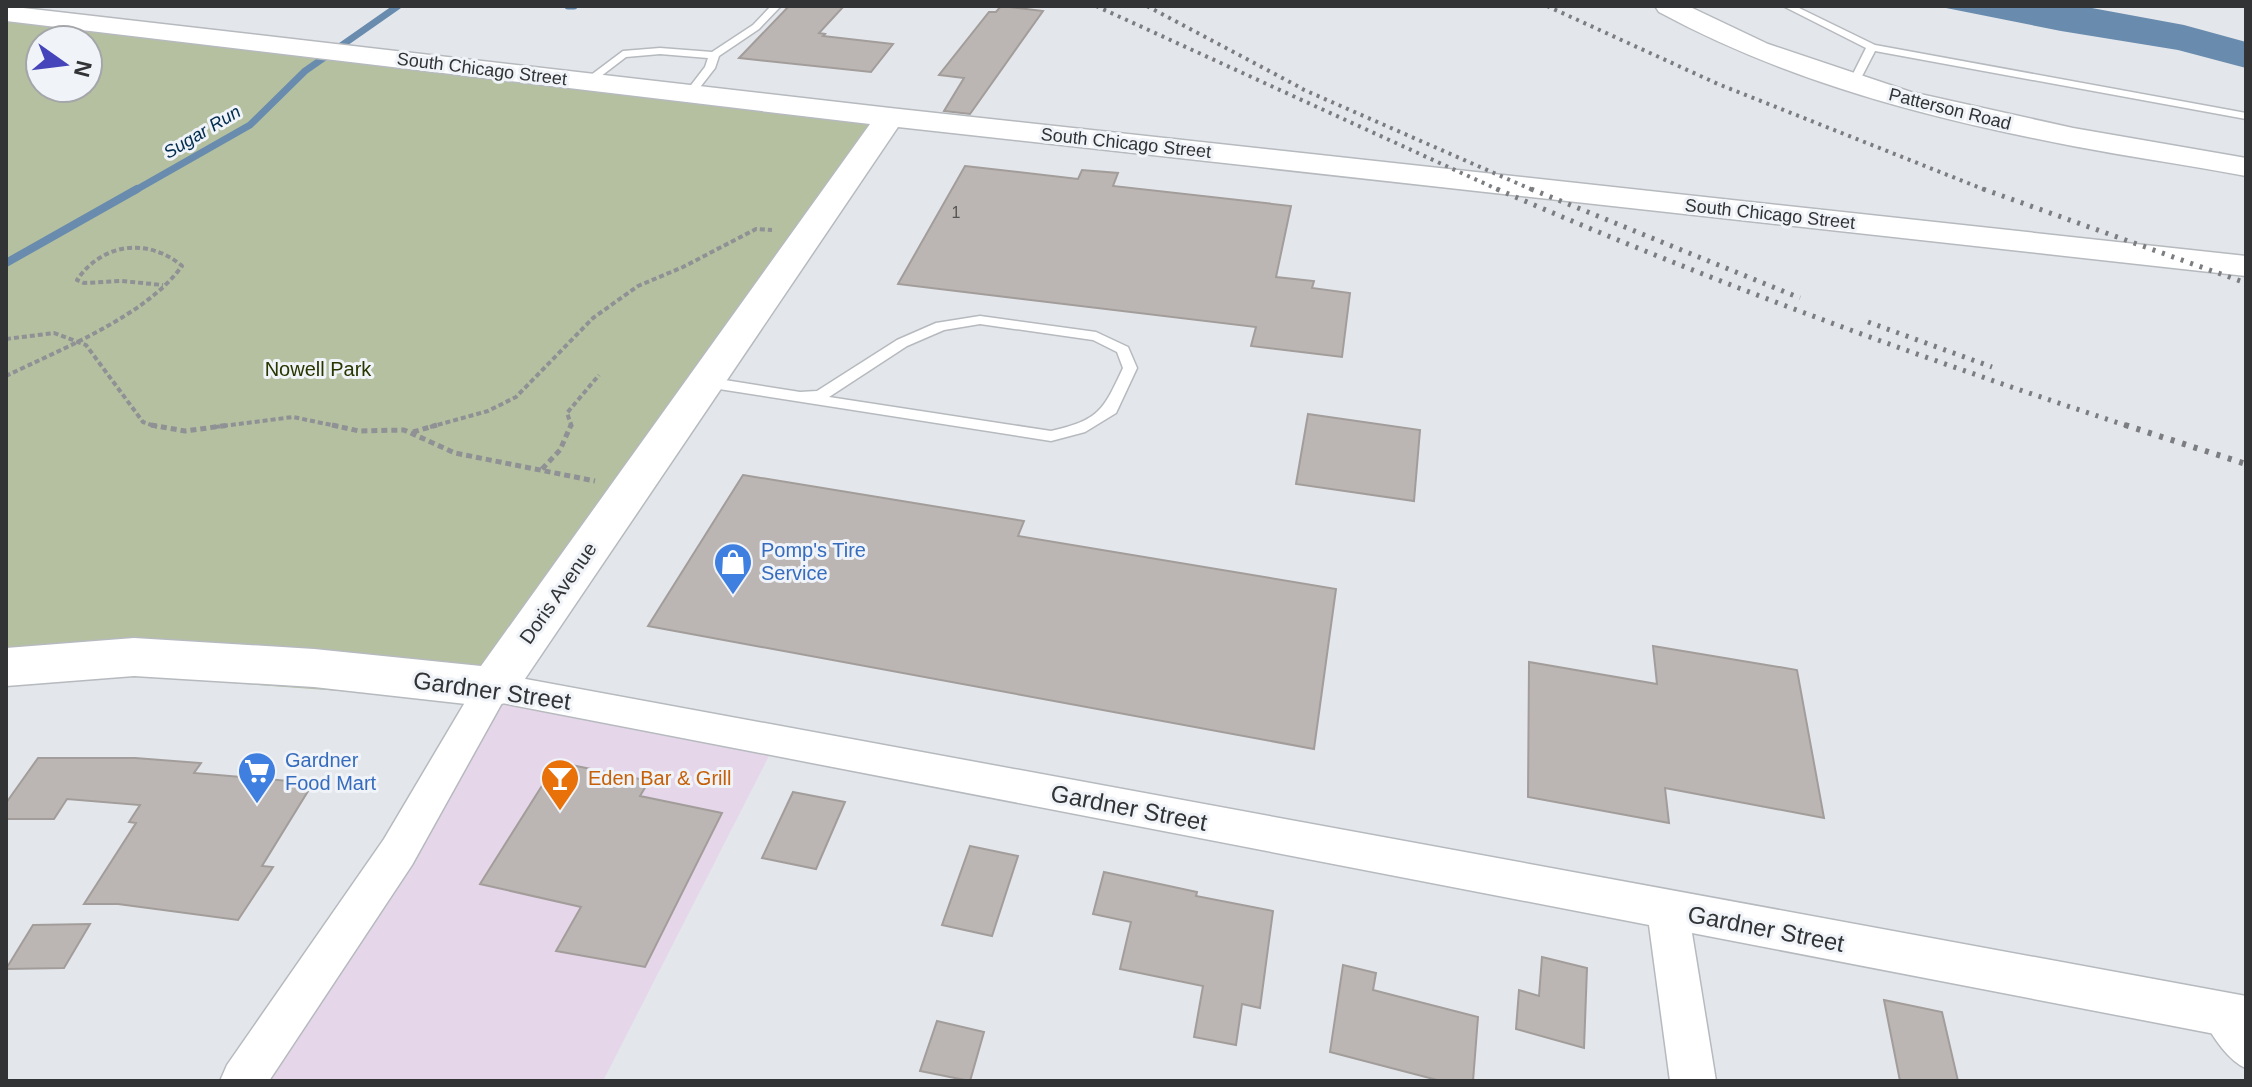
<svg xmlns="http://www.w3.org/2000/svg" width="2252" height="1087" font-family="Arial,sans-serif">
<rect width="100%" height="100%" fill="#e3e6eb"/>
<path fill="#e5d6e9" d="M 497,700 L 770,754 L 603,1081 L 259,1081 Z"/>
<path fill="#b4c0a0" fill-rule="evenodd" d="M 6,19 L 875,121 L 464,700 L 107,674 L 6,686 ZM 40,40 L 88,40 L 88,88 L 40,88 Z"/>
<path fill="#688bae" d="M 1936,6 L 2081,6 L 2184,25 L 2246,42 L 2246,68 L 2178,50 L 2061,31 Z"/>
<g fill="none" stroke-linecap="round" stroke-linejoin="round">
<path stroke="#688bae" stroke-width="7" d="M 568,6 L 574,6
M 134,191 L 250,125 L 305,71 L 398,6"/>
<path stroke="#688bae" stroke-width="8" d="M 6,263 L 137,189"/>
</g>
<path fill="#bbb6b3" stroke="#a29d9a" stroke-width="2" d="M 789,6 L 844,6 L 819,33 L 825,34 L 823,36 L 893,44 L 871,72 L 739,58 Z
M 1001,6 L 1043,11 L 970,114 L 944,111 L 964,78 L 939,75 L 989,12 L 996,12 Z
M 965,166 L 1078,179 L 1082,170 L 1118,173 L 1113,186 L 1291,206 L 1276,277 L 1314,281 L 1312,288 L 1350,293 L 1342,357 L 1251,346 L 1256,327 L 898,284 Z
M 1308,414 L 1420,430 L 1414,501 L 1296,484 Z
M 743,475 L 1024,521 L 1018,536 L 1336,589 L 1314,749 L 648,626 Z
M 1653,646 L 1797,670 L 1824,818 L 1665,788 L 1669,823 L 1528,797 L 1529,662 L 1657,684 Z
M 38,758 L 135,758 L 201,763 L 194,773 L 313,783 L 262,866 L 273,867 L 238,920 L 118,904 L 84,904 L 136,823 L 129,822 L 140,805 L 67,799 L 54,819 L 6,819 L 6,803 Z
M 557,762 L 649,781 L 640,796 L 722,813 L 645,967 L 556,951 L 581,907 L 480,884 Z
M 793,792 L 845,802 L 816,869 L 762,858 Z
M 970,846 L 1018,856 L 992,936 L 942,925 Z
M 1104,872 L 1197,892 L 1196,896 L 1273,911 L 1260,1008 L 1242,1004 L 1236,1045 L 1194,1037 L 1203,986 L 1120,969 L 1131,922 L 1093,914 Z
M 90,924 L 64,968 L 6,969 L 33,925 Z
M 1542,957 L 1587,968 L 1584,1048 L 1516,1029 L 1519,990 L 1539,996 Z
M 1343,965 L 1376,973 L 1373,990 L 1478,1017 L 1473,1081 L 1441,1081 L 1330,1052 Z
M 1884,1000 L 1942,1012 L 1958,1081 L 1900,1081 Z
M 937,1021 L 984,1032 L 970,1081 L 920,1071 Z"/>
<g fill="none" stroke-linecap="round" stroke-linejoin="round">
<defs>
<path id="lane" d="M 771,6 L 781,6 L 759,29 L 719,56 L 715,68 L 694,95 L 685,93 L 705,67 L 708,58 L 660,54 L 626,57 L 592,83 L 583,81 L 623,51 L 660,48 L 712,52 L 753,25 Z
M 1783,6 L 1795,6 L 1875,45 L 2246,113 L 2246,119 L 1875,51 L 1858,84 L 1853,87 L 1848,84 L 1866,48 Z
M 980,316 L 1096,332 L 1128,347 L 1137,368 L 1116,413 L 1085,432 L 1051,441 L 706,387 L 699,382 L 706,377 L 800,392 L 817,391 L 897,340 L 936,323 ZM 980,324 L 1093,340 L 1117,352 L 1123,368 C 1103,411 1099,420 1051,431 L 829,397 L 907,346 L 944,330 Z
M 2216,1010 L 2224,1013 L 2246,1040 L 2246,1068 C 2230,1062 2212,1037 2205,1021 L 2208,1013 Z"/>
<path id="street" d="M 493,673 L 2246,996 L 2246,1040 L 1692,933 L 1716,1081 L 1670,1081 L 1649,925 L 502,703 L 412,865 L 269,1081 L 220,1081 L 227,1065 L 384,839 L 480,677 Z"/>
<path id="secondary" d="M 1655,6 L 1688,6 L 1768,44 L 1911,92 L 2073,128 L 2246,158 L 2246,176 C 2188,165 2130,157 2073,146 C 1928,118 1789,82 1659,12 Z"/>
<path id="primary" d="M 6,6 L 890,108 L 2246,256 L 2246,276 L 898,127 L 510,701 L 493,707 L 314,687 L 134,676 L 6,686 L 6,648 L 134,638 L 314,649 L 481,666 L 870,124 L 6,21 Z"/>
</defs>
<use href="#lane" stroke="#b6babe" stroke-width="3"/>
<use href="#street" stroke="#b6babe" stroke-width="3"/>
<use href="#secondary" stroke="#b6babe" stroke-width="3"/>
<use href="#primary" stroke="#b6babe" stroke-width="3"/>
<path stroke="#8f9195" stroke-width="4" stroke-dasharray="5 3" stroke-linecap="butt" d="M 6,339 L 54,333 L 86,345 L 143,422 L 157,427
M 6,376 C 61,349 146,316 182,266 C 148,237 102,243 77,280 L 84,283 L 121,281 L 163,285
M 215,427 L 293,417 L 341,427
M 430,427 L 488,411 L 516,397 L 593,318 L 638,286 L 683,267 L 756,229 L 772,230
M 572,427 L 567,413 L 599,375"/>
<path stroke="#8f9195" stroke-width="5" stroke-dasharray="6 4" stroke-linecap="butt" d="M 151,425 L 185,431 L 230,425
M 332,425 L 359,431 L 404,430 L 455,453 L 595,481
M 413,432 L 437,425
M 542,469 L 560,450 L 571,425"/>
<use href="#lane" fill="#fff" fill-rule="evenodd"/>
<use href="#street" fill="#fff" fill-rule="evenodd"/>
<use href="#secondary" fill="#fff" fill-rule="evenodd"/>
<use href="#primary" fill="#fff" fill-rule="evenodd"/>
<path stroke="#7b7d81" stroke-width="4" stroke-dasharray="3 5" stroke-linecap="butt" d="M 1096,6 L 1501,191
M 1147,6 L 1303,89
M 1547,6 L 1718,84 L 1988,191
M 1302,89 L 1535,191"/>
<path stroke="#7b7d81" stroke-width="5" stroke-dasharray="3 7" stroke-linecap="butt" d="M 1497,189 C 1704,279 1917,357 2131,427
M 1531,189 L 1800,298
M 1983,189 L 2246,283
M 1868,322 L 1992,367"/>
<path stroke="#7b7d81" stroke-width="6" stroke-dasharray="4 8" stroke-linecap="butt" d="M 2125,425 L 2246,464"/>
</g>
<defs>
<symbol id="shop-pin" viewBox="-11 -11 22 30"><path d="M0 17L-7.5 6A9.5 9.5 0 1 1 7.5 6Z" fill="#3f7fe0" stroke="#f0f3f8"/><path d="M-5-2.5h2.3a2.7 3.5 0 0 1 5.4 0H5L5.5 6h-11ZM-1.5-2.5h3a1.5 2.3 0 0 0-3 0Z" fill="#fff"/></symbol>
<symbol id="supermarket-pin" viewBox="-11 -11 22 30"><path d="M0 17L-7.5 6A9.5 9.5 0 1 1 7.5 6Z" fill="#3f7fe0" stroke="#f0f3f8"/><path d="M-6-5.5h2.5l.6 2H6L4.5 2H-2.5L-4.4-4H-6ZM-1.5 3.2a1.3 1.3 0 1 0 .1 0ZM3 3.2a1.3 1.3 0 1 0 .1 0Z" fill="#fff"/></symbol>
<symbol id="bar-pin" viewBox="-11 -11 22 30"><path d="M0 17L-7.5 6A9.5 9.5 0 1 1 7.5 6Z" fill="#e8710a" stroke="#f0f3f8"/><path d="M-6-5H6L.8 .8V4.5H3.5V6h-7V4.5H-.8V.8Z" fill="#fff"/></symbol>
</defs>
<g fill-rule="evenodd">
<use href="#shop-pin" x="711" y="540" width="44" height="60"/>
<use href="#supermarket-pin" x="235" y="749" width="44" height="60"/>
<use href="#bar-pin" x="538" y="756" width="44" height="60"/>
</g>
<g text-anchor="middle" stroke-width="6" stroke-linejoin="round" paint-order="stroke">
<g font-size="16" fill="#545454">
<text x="956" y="218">1</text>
</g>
<g font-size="18" fill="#313335" stroke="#f0f3f8">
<text transform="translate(482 69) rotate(7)" y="6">South Chicago Street</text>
<text transform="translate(1950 109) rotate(14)" y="6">Patterson Road</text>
<text transform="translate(1126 143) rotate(6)" y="6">South Chicago Street</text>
<text transform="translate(1770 214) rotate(6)" y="6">South Chicago Street</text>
</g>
<g font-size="18" font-style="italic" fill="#012c4e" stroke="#f0f3f8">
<text transform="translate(202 132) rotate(-31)" y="6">Sugar Run</text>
</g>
<g font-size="20" fill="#283600" stroke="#f0f3f8">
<text x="318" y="376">Nowell Park</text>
</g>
<g font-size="20" fill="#366cbe" stroke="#f0f3f8" text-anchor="start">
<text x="761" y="557">Pomp's Tire<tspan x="761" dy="23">Service</tspan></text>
<text x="285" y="767">Gardner<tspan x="285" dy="23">Food Mart</tspan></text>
</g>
<g font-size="20" fill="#313335" stroke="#f0f3f8">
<text transform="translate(558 593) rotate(-55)" y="7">Doris Avenue</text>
</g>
<g font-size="20" fill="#c56008" stroke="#f0f3f8" text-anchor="start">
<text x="588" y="785">Eden Bar &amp; Grill</text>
</g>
<g font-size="24" fill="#313335" stroke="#f0f3f8">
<text transform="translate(492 691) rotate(8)" y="8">Gardner Street</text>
<text transform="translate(1129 808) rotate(11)" y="8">Gardner Street</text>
<text transform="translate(1766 929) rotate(11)" y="8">Gardner Street</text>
</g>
</g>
<rect width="2252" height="1087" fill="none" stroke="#313335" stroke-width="16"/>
<g transform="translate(64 64) rotate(104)"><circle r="38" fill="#f0f3f8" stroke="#a4a6aa" stroke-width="2"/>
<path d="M0-6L14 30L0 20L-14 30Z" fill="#4644ba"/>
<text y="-12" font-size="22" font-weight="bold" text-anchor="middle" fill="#313335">N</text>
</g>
</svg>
